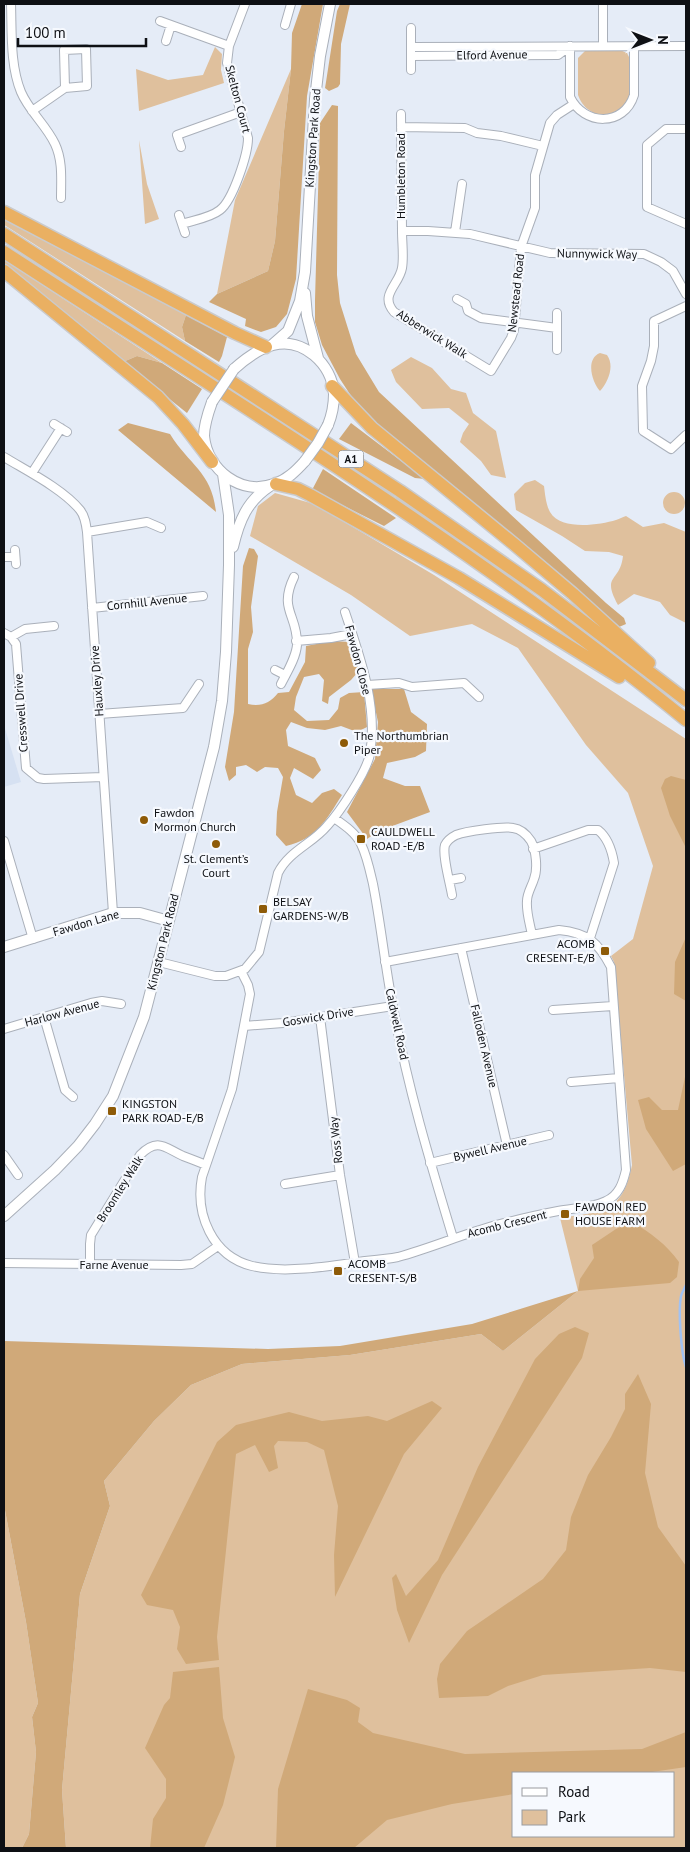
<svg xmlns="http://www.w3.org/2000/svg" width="690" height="1852" font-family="'PT Sans',sans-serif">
<rect width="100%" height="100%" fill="#e5ecf7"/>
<path fill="#d6e1f2" d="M 4,725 L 21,782 L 4,787 Z"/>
<path fill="#dfc09d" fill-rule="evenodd" d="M 215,47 L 222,54 L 221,70 L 224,83 L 139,111 L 136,69 L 168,80 L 203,75 Z
M 586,50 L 620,50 L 627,53 L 629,57 C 629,70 632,88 628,100 C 623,115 601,120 589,110 C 583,106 580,100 578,95 L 578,58 Z
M 291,69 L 284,131 L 275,241 L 268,271 L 217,294 L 235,200 Z
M 139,140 L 147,184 L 159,219 L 145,224 Z
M 4,219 L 186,315 L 182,327 L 185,341 L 6,226 L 4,225 Z
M 4,260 L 162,363 L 137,356 L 123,362 L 4,268 Z
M 600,353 L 607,355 C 615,366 608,382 600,391 C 592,382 585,359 600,353 Z
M 411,357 L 432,368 L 451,389 L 466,393 L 473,413 L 496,431 L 506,478 L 491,475 L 481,461 L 460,442 L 463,433 L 469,424 L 449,408 L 422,409 L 396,382 L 391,370 Z
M 535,480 L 544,486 C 545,494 546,505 550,512 C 561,531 599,525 616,520 C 620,519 622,517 626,516 L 643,527 L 664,523 L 686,532 L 686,623 L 670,615 L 660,602 L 634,594 L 618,605 C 601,574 620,583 623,556 L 609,552 L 585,551 L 562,536 L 516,510 L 514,494 L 525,483 Z
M663 503a11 11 0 1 1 22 0a11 11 0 1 1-22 0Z
M 275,493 L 314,504 L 434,575 L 686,739 L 686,1848 L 66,1848 L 62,1790 L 80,1594 L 110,1506 L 104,1481 L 154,1421 L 191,1385 L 242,1364 L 350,1355 L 481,1334 L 503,1351 L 578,1291 L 560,1218 C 603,1211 622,1214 632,1165 L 614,962 L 611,956 L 633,939 L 653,866 L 628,793 L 586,745 L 518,648 L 472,624 L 410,636 L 351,595 L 250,536 L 258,506 ZM 514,1773 L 674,1773 L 674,1836 L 514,1836 Z
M 4,1505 L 26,1622 L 38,1703 L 32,1717 L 36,1752 L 29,1834 L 22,1848 L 4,1848 Z"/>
<path fill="#d0a979" d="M 302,4 L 323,4 L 307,96 L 296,279 L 287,314 L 276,327 L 261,332 L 245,326 L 246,319 L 209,302 L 217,294 L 268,271 L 275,241 L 284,131 L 291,69 L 292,33 Z
M 340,4 L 350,4 L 341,44 L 340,84 L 338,87 L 329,91 L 325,88 L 326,82 L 337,11 Z
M 332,105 L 338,106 L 337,275 L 340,303 L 356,354 L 379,392 L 606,603 L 624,618 L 626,624 L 619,627 L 387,434 L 357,405 L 340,379 L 322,345 L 315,322 L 315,300 L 320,123 Z
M 186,315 L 227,337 L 222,356 L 219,362 L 185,341 L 182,327 Z
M 137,356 L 162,363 L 202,389 L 187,413 L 123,362 Z
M 128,423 L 170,434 C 189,465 212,472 216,512 L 118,430 Z
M 351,423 L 425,479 L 415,478 L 339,439 Z
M 323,469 L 396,518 L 384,526 L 312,490 Z
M 249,548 L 254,549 L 258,556 L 251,607 L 253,632 L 248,649 L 248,704 C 261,707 270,703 278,693 L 289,692 L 305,662 L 306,646 L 332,641 L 350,642 L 357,658 L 358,672 L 351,680 L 329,697 L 328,704 L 322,701 L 324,680 L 319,674 L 304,677 L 296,697 L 294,710 L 307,721 L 329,720 L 338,709 L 340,698 L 349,693 L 364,692 L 367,727 L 357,732 L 341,726 L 325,730 L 307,728 L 291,722 L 286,730 L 288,746 L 315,758 L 321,770 L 313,779 L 294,768 L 290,778 L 296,795 L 312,803 L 322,793 L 334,789 L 342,795 C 326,820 317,839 286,846 L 276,835 L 277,812 L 283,777 L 278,768 L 265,767 L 257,772 L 246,765 L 236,767 L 236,775 L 229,781 L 225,767 L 234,712 L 243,566 Z
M 371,689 L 404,689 L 411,712 L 427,724 L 426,751 L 415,757 L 387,763 L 383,778 L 405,786 L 420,786 L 430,812 L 379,831 L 367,839 L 347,812 L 375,759 L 378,722 Z
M 671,776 L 686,780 L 686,848 L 670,816 L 661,788 L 665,779 Z
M 686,937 L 686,1001 L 674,994 L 675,962 Z
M 686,1072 L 686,1164 L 673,1171 L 646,1129 L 638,1100 L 649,1097 L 662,1110 L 678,1110 Z
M 632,1222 C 651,1233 666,1244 679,1262 L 677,1277 L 670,1283 L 578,1291 L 503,1351 L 481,1334 L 350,1355 L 242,1364 L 191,1385 L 154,1421 L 104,1481 L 110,1506 L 80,1594 L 62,1790 L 66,1848 L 22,1848 L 29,1834 L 36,1752 L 32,1717 L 38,1703 L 26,1622 L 4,1505 L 4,1341 L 268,1349 L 340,1346 L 472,1324 L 578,1291 L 580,1279 L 594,1258 L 592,1245 L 616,1229 Z
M 575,1327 L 589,1333 L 582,1358 L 442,1575 L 409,1643 L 397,1610 L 392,1578 L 396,1574 L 406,1596 L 438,1560 L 478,1467 L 535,1359 L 559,1334 Z
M 638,1374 L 651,1404 L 645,1473 L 658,1527 L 686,1566 L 686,1672 L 650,1668 L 543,1675 L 508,1686 L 488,1696 L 439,1698 L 437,1679 L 440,1664 L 467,1631 L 543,1579 L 566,1550 L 571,1517 L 588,1475 L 611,1437 L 625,1409 L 625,1394 Z
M 432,1401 L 442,1408 L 404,1454 L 335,1597 L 334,1555 L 338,1506 L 324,1450 L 307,1442 L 278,1441 L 274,1446 L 278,1468 L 269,1472 L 255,1445 L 236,1454 L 217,1637 L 219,1660 L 186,1664 L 177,1649 L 180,1627 L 173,1610 L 147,1605 L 141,1595 L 217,1442 L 236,1425 L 289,1412 L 322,1421 L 368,1416 L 387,1421 Z
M 219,1667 L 223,1718 L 235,1757 L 223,1805 L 204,1848 L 150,1848 L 153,1819 L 166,1798 L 166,1779 L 145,1748 L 164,1705 L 170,1698 L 173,1672 Z
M 308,1689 L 347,1700 L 360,1708 L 358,1722 L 373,1733 L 465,1754 L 642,1749 L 686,1732 L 686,1767 L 645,1773 L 514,1773 L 514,1794 L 452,1804 L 387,1820 L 354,1848 L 276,1848 L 278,1789 Z"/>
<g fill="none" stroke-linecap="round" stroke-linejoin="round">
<path stroke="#a1c2f3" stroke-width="2.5" d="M 686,1285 C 685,1288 682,1292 681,1296 C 678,1311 681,1353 686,1367"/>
<defs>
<path id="minor" d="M 11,4 C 12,32 10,65 21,92 C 29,111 46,125 55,144 C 63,161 61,180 61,198
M 160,21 L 229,46
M 285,25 L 291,4
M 411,28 L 411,70
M 166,41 L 171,25
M 570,46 L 570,97 C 584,126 624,127 634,95 L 634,46
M 603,46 L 603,4
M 411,47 L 686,46
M 411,56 L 558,55 L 570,46
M 32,111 L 65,88 L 64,50 L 86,49 L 87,86 L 65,88
M 401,114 L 402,231 L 428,231 L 470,234 L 550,253 L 644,254 L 661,262 L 673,271 L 686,294
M 401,127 L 465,128 L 477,133 L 501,136 L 543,146
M 686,129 L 666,129 L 647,145 L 647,207 L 686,224
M 181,147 L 177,135 L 241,112
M 179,215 L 185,233
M 182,224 C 194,220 210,218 220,210 C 233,200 248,154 248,138 L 227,63 L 229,46 L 245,4
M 402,231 C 402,243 404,257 402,268 C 399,285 379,295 394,312 L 491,371 L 511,338 L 514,330 L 521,247 L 535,208 L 535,175 L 550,123 L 557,115 L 574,104
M 455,232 L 462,184
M 457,299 L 466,304 L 468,311 L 481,318 L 557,328
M 686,306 L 654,321 L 654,346 L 651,361 L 642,386 L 643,431 L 671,449 L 686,435
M 557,350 L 557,313
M 54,424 L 67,432
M 4,457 C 27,471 63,489 80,510 C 85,516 86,524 87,532 L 113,913
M 32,473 L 61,428
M 87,532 L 147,522 L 161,528
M 15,550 L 16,564
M 4,557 L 15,557
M 92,608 L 203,596
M 4,633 L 11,637 L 16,644 L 26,768 L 38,778 L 44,779 L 103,777
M 11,637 L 25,629 L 54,626
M 296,641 L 331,638 L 352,634
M 275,670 L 285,675
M 281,684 C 287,672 296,658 297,645 C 298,615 278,610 294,577
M 367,685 L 399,683 L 412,687 L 464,683 L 479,697
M 99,714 L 183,708 L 199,684
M 334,818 C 344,825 356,833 361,844 C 367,856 370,871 373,884 C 381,925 385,966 393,1007 C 407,1085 430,1162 453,1238
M 4,841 L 33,939
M 533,849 L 588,830 L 598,830 C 607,837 612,851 614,863 L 590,938
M 450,880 L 461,878
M 452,895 C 450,883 442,855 445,845 C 447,841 452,837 456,835 C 466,831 504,826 513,828 C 521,829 527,835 531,841 C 536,850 538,869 534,879 C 532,886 527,893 527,901 C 526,912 530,924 532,935
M 461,948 L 507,1145
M 159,962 L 215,976 L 226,976 L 245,969 L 259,952 L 278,873 C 289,851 312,844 327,826 C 340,812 367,771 370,754 C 378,705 360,657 345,612
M 241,971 L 248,985 L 250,994 L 232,1089 L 202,1177 C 195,1214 212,1256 252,1266 C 284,1274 332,1266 365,1261 C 376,1260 388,1259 398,1257 C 431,1248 463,1234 496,1225 C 516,1220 537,1215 558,1211 C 573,1208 592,1208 606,1201 C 619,1195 623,1183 626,1170 L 611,967 C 598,942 588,933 559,930 L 385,962
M 553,1010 L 613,1006
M 44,1017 L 65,1090 L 73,1097
M 320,1017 L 340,1175 L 355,1263
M 244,1026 L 283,1023 L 393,1006
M 4,1029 L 91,1003 L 102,1001 L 121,1004
M 571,1082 L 619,1078
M 4,1155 L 18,1175
M 430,1163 L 549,1135
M 285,1184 L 340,1175
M 4,1263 L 181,1265 L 192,1264 L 218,1246
M 90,1265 L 90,1244 L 91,1235 L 140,1155 C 158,1137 165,1148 183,1156 C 191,1159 199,1162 206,1165"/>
<path id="tertiary" d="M 305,293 L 307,316 L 318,358
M 272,345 L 288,331 L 300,301 L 305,272 L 315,99 L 320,56 L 330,4
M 234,369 C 245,359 258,349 273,345 C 303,337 332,364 334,394 C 334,405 332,415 328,425
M 212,402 C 208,413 204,425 204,436 C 207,470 241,496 274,484 C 287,480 296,471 305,461
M 233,547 C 239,521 247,501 270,486
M 4,947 L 113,913 L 140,913 L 169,921
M 4,1216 L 55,1170 L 78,1146 L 95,1124 L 113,1096 L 144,1017 L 214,747 L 222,701 L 226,652 L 229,565 L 229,515 L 223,474"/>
<path id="trunk" d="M 4,212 L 235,333 L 266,347
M 4,234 L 400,491 L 542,590 L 686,700
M 4,252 C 235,402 472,545 686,720
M 4,271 L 158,397 L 183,424 L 212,462
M 332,386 L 372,428 L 515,545 L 573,594 L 649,663
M 276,484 L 298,489 L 310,495 L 459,578 L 619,677"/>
</defs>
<use href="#minor" stroke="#aab0ba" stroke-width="10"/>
<use href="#tertiary" stroke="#aab0ba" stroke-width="12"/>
<use href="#trunk" stroke="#cacacb" stroke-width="15"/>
<use href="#minor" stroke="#fff" stroke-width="8"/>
<use href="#tertiary" stroke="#fff" stroke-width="10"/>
<use href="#trunk" stroke="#eab062" stroke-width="12"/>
<defs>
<path id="tertiary-bridge" d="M 212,402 L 234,369
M 305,461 L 318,443 L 328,425"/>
</defs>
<use href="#tertiary-bridge" stroke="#aab0ba" stroke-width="12" stroke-linecap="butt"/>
<use href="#tertiary-bridge" stroke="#fff" stroke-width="10"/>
</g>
<g fill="#8e5b08" stroke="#f6f9fe" stroke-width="2">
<circle cx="344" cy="743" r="5"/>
<circle cx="144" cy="820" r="5"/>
<rect x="356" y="834" width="10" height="10" rx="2.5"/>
<circle cx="216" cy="844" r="5"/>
<rect x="258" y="904" width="10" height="10" rx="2.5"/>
<rect x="600" y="946" width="10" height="10" rx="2.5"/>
<rect x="107" y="1106" width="10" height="10" rx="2.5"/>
<rect x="560" y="1209" width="10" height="10" rx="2.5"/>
<rect x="333" y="1266" width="10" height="10" rx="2.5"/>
</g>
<g text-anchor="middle" stroke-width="4.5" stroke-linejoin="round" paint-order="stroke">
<rect fill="#f6f9fe" stroke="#54565a" stroke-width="1" x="338.5" y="450.5" width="25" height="17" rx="4"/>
<g font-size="11" font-weight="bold" fill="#0e1014">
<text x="351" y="463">A1</text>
</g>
<g font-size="12" fill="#0e1014" stroke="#f6f9fe">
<text transform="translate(492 55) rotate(-1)" y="4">Elford Avenue</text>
<text transform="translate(238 99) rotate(75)" y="4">Skelton Court</text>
<text transform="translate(313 138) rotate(-86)" y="4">Kingston Park Road</text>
<text transform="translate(401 176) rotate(-90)" y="4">Humbleton Road</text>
<text transform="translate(597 254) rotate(1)" y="4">Nunnywick Way</text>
<text transform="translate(516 293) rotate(-84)" y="4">Newstead Road</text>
<text transform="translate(432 334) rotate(32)" y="4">Abberwick Walk</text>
<text transform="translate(147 602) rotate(-6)" y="4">Cornhill Avenue</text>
<text transform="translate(358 660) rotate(75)" y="4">Fawdon Close</text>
<text transform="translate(97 681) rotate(-94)" y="4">Hauxley Drive</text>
<text transform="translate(21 713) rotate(-94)" y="4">Cresswell Drive</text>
<text transform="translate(86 923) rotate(-16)" y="4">Fawdon Lane</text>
<text transform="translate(163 942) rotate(-76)" y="4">Kingston Park Road</text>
<text transform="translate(62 1013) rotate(-15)" y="4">Harlow Avenue</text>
<text transform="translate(318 1017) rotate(-9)" y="4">Goswick Drive</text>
<text transform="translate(397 1024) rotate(78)" y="4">Caldwell Road</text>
<text transform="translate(484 1046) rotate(77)" y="4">Falloden Avenue</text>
<text transform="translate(336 1140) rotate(-96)" y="4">Ross Way</text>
<text transform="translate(490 1149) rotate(-13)" y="4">Bywell Avenue</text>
<text transform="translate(120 1189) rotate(-58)" y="4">Broomley Walk</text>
<text transform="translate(507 1224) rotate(-14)" y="4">Acomb Crescent</text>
<text x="114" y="1269">Farne Avenue</text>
</g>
<g font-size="12" fill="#0e1014" stroke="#f6f9fe" text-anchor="start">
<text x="354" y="740">The Northumbrian<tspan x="354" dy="14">Piper</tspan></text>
<text x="154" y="817">Fawdon<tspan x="154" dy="14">Mormon Church</tspan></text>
<text x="371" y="836">CAULDWELL<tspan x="371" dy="14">ROAD -E/B</tspan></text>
<text x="216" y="863" text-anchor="middle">St. Clement’s<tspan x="216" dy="14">Court</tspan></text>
<text x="273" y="906">BELSAY<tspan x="273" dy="14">GARDENS-W/B</tspan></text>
<text x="595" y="948" text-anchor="end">ACOMB<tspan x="595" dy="14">CRESENT-E/B</tspan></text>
<text x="122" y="1108">KINGSTON<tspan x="122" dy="14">PARK ROAD-E/B</tspan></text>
<text x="575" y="1211">FAWDON RED<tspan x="575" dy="14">HOUSE FARM</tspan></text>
<text x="348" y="1268">ACOMB<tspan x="348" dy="14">CRESENT-S/B</tspan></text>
</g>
</g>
<rect width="690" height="1852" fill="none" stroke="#0e1014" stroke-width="10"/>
<rect x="512" y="1772" width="162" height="65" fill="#f6f9fe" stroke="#999ca0"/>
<rect x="522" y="1788" width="25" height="8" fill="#ffffff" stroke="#999ca0"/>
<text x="558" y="1797" font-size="15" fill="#0e1014">Road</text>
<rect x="522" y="1810" width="25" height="15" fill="#dfc09d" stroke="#999ca0"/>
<text x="558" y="1822" font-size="15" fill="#0e1014">Park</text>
<g transform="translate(650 40) rotate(90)" stroke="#f6f9fe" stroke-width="4" paint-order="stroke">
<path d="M0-4L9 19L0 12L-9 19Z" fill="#0e1014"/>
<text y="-8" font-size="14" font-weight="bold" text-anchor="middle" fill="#0e1014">N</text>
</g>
<path d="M18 38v8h128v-8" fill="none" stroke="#0e1014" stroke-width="2.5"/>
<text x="25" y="38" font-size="15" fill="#0e1014" stroke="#f6f9fe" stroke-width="4" paint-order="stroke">100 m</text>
</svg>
